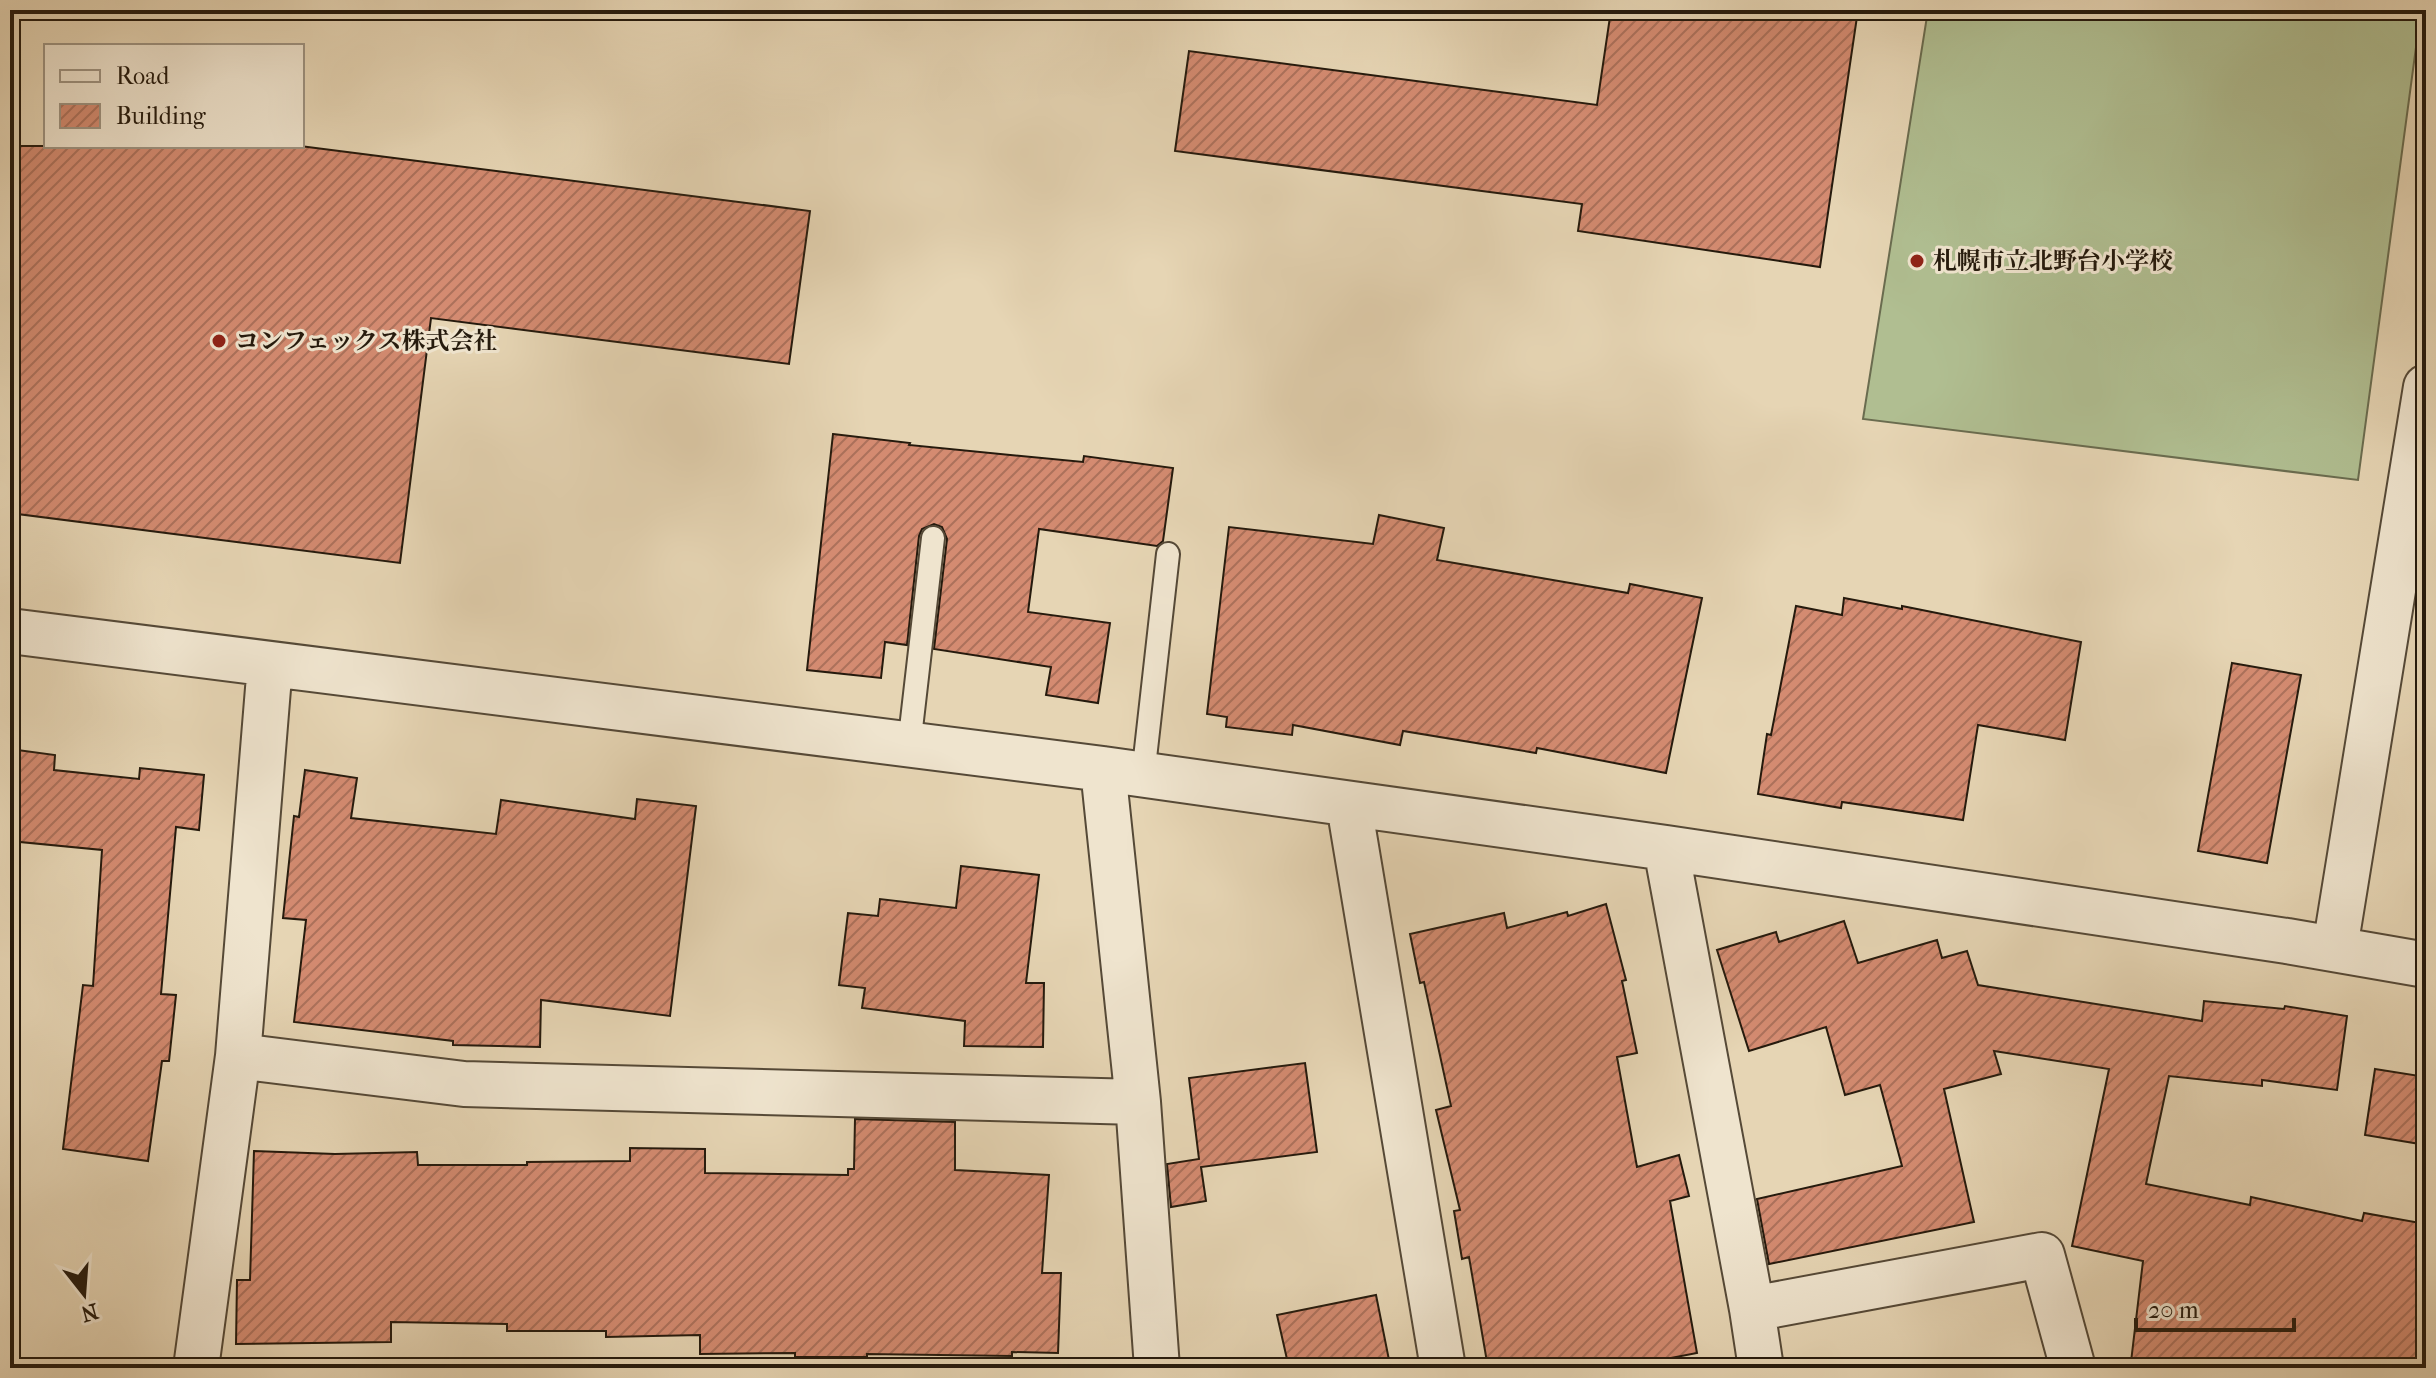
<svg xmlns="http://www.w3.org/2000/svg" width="2436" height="1378" font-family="'IM FELL French Canon','Noto Serif JP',serif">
<defs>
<pattern id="building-hatch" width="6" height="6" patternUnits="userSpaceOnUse" patternTransform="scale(2)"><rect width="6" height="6" fill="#d48b71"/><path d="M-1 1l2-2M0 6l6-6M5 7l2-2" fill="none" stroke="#ac715b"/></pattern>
</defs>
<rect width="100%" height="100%" fill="#e6d5b4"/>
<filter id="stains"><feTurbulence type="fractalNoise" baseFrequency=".0025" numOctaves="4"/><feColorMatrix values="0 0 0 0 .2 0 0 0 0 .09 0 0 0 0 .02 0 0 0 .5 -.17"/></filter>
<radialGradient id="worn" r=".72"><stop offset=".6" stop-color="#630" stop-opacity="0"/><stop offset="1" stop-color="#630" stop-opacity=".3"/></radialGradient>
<path fill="#b0be91" stroke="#6a6c4f" stroke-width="2" d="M 1928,10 L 2421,10 L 2358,480 L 1863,419 Z"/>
<path fill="url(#building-hatch)" stroke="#251a0d" stroke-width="2" d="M 1611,10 L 1858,10 L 1820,267 L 1578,231 L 1582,204 L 1175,151 L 1189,51 L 1597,105 Z
M 10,146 L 300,146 L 810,211 L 789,364 L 431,318 L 400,563 L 10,513 Z
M 833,434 L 910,443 L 909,445 L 1083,462 L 1084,456 L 1173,468 L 1163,541 L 1157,546 L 1039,529 L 1028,612 L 1110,623 L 1098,703 L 1046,695 L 1051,667 L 934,649 L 947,539 L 942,527 L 934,524 L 922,529 L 919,536 L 907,645 L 885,642 L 881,678 L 807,670 Z
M 1379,515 L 1444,528 L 1437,560 L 1628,593 L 1630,584 L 1702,598 L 1666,773 L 1537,748 L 1536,753 L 1403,731 L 1400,745 L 1293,725 L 1292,735 L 1226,727 L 1227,717 L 1207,714 L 1229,527 L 1373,544 Z
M 1844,598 L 1902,609 L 1902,606 L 2081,642 L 2065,740 L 1978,725 L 1963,820 L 1842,802 L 1841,808 L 1758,794 L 1767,734 L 1771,735 L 1796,606 L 1842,615 Z
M 2232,663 L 2301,675 L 2267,863 L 2198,851 Z
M 10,749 L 55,755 L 54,770 L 139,779 L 140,768 L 204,775 L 199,830 L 176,827 L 161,994 L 176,995 L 169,1061 L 162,1061 L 148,1161 L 63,1149 L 83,985 L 93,986 L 102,850 L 10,841 Z
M 305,770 L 357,778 L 351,818 L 496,834 L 501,800 L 635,819 L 637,799 L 696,806 L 670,1016 L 541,1000 L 540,1047 L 453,1045 L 453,1041 L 294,1022 L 306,920 L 283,918 L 294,816 L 299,817 Z
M 961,866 L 1039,875 L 1026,983 L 1044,983 L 1043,1047 L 964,1046 L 965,1021 L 862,1008 L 865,988 L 839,985 L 848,913 L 878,916 L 880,899 L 956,908 Z
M 1606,904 L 1626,980 L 1622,981 L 1637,1053 L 1617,1057 L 1637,1167 L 1679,1155 L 1689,1196 L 1670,1201 L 1697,1353 L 1650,1362 L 1652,1368 L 1488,1368 L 1469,1257 L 1462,1259 L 1454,1211 L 1460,1210 L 1436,1110 L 1451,1106 L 1424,982 L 1420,983 L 1410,934 L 1504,913 L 1507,928 L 1567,912 L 1568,916 Z
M 1844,921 L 1858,963 L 1937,940 L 1942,958 L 1967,951 L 1978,985 L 2202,1021 L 2204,1001 L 2284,1009 L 2285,1006 L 2347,1016 L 2337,1090 L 2262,1080 L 2262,1086 L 2169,1076 L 2146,1184 L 2250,1205 L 2251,1197 L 2362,1221 L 2364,1213 L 2426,1224 L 2426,1368 L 2184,1368 L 2131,1362 L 2143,1261 L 2072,1246 L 2109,1069 L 1994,1051 L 2001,1074 L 1944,1089 L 1974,1222 L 1769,1264 L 1757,1199 L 1902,1166 L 1880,1085 L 1845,1095 L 1826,1027 L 1749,1051 L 1717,950 L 1776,932 L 1779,942 Z
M 1305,1063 L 1317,1152 L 1201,1167 L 1206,1201 L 1171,1207 L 1167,1164 L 1199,1159 L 1189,1078 Z
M 2375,1069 L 2426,1077 L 2426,1145 L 2365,1135 Z
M 855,1119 L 955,1122 L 955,1170 L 1049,1175 L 1042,1273 L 1061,1273 L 1058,1353 L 1012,1352 L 1012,1356 L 867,1354 L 867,1357 L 795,1357 L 795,1353 L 700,1354 L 700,1335 L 606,1337 L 606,1331 L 507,1331 L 507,1324 L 391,1322 L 391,1342 L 236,1344 L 237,1280 L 250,1280 L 254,1151 L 335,1154 L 417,1152 L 418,1165 L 527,1165 L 527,1162 L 630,1161 L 630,1148 L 705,1149 L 705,1173 L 848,1175 L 848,1169 L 854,1169 Z
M 1376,1295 L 1389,1360 L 1352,1368 L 1289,1368 L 1277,1315 Z"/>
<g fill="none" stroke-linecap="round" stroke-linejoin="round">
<defs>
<path id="service" d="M 909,746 L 933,538
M 1143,776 L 1168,554"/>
<path id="minor" d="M 10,631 L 1103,769 L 1666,848 L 2287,941 L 2426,965
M 1103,769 L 1138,1102 L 1157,1368
M 1349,805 L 1443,1368
M 1666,848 L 1752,1309 L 1761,1368
M 2335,948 L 2426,387
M 238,1056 L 464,1084 L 1138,1102
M 1752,1309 L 2042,1255 L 2073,1368
M 196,1368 L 238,1056 L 270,664"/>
</defs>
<use href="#service" stroke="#554937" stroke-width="26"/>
<use href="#minor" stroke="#554937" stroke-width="48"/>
<use href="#service" stroke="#efe4ce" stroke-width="22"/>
<use href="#minor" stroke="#efe4ce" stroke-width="44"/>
</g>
<g fill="#8f2418" stroke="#efe4ce" stroke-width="3">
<circle cx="1917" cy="261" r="8"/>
<circle cx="219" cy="341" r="8"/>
</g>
<g text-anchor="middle" stroke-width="6" stroke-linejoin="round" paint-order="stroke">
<g font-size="24" font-weight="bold" fill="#251a0d" stroke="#efe4ce" text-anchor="start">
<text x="1933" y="269">札幌市立北野台小学校</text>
<text x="235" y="349">コンフェックス株式会社</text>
</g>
</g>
<rect width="2436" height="1378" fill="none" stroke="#e6d5b4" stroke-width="40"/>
<rect x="12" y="12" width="2412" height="1354" fill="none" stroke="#251a0d" stroke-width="4"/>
<rect x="20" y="20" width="2396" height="1338" fill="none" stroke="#251a0d" stroke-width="2"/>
<rect x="44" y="44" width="260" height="104" fill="#efe4ce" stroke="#9e9381" stroke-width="2"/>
<rect x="60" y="70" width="40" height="12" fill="#efe4ce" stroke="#9e9381" stroke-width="2"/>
<text x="116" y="84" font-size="24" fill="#251a0d">Road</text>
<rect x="60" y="104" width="40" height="24" fill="url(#building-hatch)" stroke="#9e9381" stroke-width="2"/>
<text x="116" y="124" font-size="24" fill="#251a0d">Building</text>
<g transform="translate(84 1294) rotate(163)" stroke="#efe4ce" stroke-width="6" paint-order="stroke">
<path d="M0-6L14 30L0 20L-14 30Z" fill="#251a0d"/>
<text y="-12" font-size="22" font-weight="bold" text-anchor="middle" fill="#251a0d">N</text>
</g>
<path d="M2136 1318v12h158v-12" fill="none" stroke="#251a0d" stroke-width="4"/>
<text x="2148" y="1318" font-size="24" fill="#251a0d" stroke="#efe4ce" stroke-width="6" paint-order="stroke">20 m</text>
<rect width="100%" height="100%" filter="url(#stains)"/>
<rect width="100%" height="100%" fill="url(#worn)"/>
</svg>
